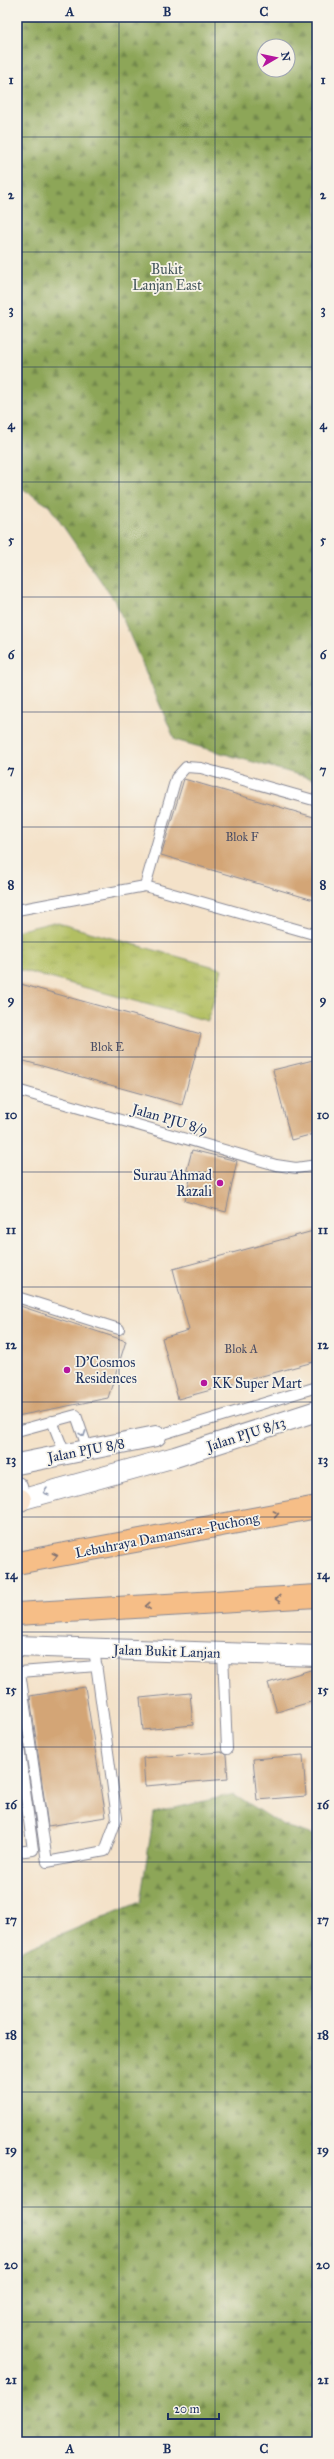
<svg xmlns="http://www.w3.org/2000/svg" width="334" height="2459" font-family="'IM FELL Great Primer',serif">
<defs>
<pattern id="grass-tufts" width="24" height="20" patternUnits="userSpaceOnUse"><rect width="24" height="20" fill="#b2bf62"/><path d="M3 7l-1-3M5 7V3M7 7l1-3M15 17l-1-3M17 17v-4M19 17l1-3" fill="none" stroke="#98a458"/></pattern>
<pattern id="forest-firs" width="22" height="20" patternUnits="userSpaceOnUse"><rect width="22" height="20" fill="#8da658"/><path d="M5 1l3.5 6h-7zM16 11l3.5 6h-7z" fill="#72884c"/></pattern>
</defs>
<rect width="100%" height="100%" fill="#f7f3e8"/>
<filter id="ink" filterUnits="userSpaceOnUse"><feTurbulence type="fractalNoise" baseFrequency=".025" numOctaves="2"/><feDisplacementMap in="SourceGraphic" scale="8" xChannelSelector="R" yChannelSelector="G"/><feConvolveMatrix kernelMatrix="1 2 1 2 8 2 1 2 1" color-interpolation-filters="sRGB"/></filter>
<filter id="wash" filterUnits="userSpaceOnUse"><feTurbulence type="fractalNoise" baseFrequency=".012" numOctaves="4" result="noise"/><feDisplacementMap in="SourceGraphic" scale="16" xChannelSelector="R" yChannelSelector="G"/><feGaussianBlur stdDeviation="0.9" result="paint"/><feColorMatrix in="noise" values="0 0 0 0 0 0 0 0 0 0 0 0 0 0 0 0 0 1.4 0 .05"/><feComposite in="paint" operator="in"/></filter>
<g filter="url(#wash)">
<rect width="100%" height="100%" fill="#f4e2c9"/>
<path fill="url(#grass-tufts)" stroke="#667760" d="M 54,922 L 222,969 L 208,1021 L 17,969 L 17,931 Z"/>
<path fill="url(#forest-firs)" stroke="#546a5b" fill-rule="evenodd" d="M 17,17 L 317,17 L 317,780 L 175,740 L 116,603 L 49,506 L 17,485 ZM 264,46 L 288,46 L 288,70 L 264,70 Z
M 234,1794 L 284,1826 L 317,1836 L 317,2442 L 17,2442 L 17,1953 L 140,1902 L 154,1813 Z"/>
<g id="blocks">
<path fill="#d3a576" d="M 184,779 L 317,818 L 317,901 L 161,855 Z
M 17,983 L 201,1034 L 182,1105 L 17,1059 Z
M 317,1059 L 317,1133 L 291,1140 L 273,1070 Z
M 192,1150 L 237,1161 L 226,1212 L 185,1201 L 190,1179 L 185,1177 Z
M 317,1230 L 317,1361 L 178,1399 L 162,1338 L 189,1330 L 173,1269 Z
M 17,1305 L 126,1341 L 108,1398 L 17,1416 Z
M 317,1668 L 317,1700 L 277,1712 L 268,1683 Z
M 85,1687 L 106,1817 L 48,1826 L 30,1696 Z
M 190,1693 L 193,1725 L 143,1730 L 140,1698 Z
M 221,1752 L 226,1755 L 228,1779 L 145,1786 L 143,1758 Z
M 303,1755 L 306,1796 L 257,1800 L 253,1759 Z"/>
</g>
</g>
<g filter="url(#ink)">
<use href="#blocks" fill-opacity="0" stroke="#888894" stroke-width="1"/>
<g fill="none" stroke-linecap="round" stroke-linejoin="round">
<defs>
<path id="lane" d="M 145,886 L 176,778 L 186,767 L 201,768 L 317,801
M 17,910 L 145,886 L 317,935
M 17,1090 L 276,1165 L 296,1168 L 317,1165
M 17,1297 L 119,1329
M 52,1421 L 65,1454
M 17,1431 L 76,1415 L 88,1450
M 156,1436 L 317,1387
M 94,1649 L 117,1818 L 105,1851 L 47,1862 L 20,1672 L 97,1666
M 223,1653 L 227,1749
M 17,1732 L 33,1850 L 17,1852"/>
<path id="street" d="M 17,1464 L 156,1436
M 17,1487 L 20,1500 L 175,1457 L 317,1411
M 17,1646 L 317,1656"/>
<path id="secondary" d="M 17,1500 L 20,1500"/>
<path id="highway" d="M 17,1563 L 317,1507
M 17,1614 L 317,1596"/>
</defs>
<use href="#lane" stroke="#888894" stroke-width="12"/>
<use href="#street" stroke="#888894" stroke-width="22"/>
<use href="#secondary" stroke="#888894" stroke-width="24"/>
<use href="#highway" stroke="#888894" stroke-width="24"/>
<use href="#lane" stroke="#fff" stroke-width="10"/>
<use href="#street" stroke="#fff" stroke-width="20"/>
<use href="#secondary" stroke="#fbe5cf" stroke-width="22"/>
<use href="#highway" stroke="#f6be87" stroke-width="22"/>
</g>
<defs><path id="oneway-chevron" d="M-2-3.5L2.5 0L-2 3.5" fill="none" stroke-width="1.6" stroke-linecap="round" stroke-linejoin="round"/></defs>
<g stroke="#8d97ae">
<use href="#oneway-chevron" transform="translate(83 1434) rotate(70)"/>
<use href="#oneway-chevron" transform="translate(46 1492) rotate(165)"/>
</g>
<g stroke="#7e6f70">
<use href="#oneway-chevron" transform="translate(276 1514) rotate(-11)"/>
<use href="#oneway-chevron" transform="translate(55 1556) rotate(-11)"/>
<use href="#oneway-chevron" transform="translate(278 1599) rotate(177)"/>
<use href="#oneway-chevron" transform="translate(148 1606) rotate(177)"/>
</g>
</g>
<path fill="none" stroke="#1b2f5e" stroke-width="1" stroke-opacity="0.55" d="M 119,17 L 119,2442M 215,17 L 215,2442M 17,137 L 317,137M 17,252 L 317,252M 17,367 L 317,367M 17,482 L 317,482M 17,597 L 317,597M 17,712 L 317,712M 17,827 L 317,827M 17,942 L 317,942M 17,1057 L 317,1057M 17,1172 L 317,1172M 17,1287 L 317,1287M 17,1402 L 317,1402M 17,1517 L 317,1517M 17,1632 L 317,1632M 17,1747 L 317,1747M 17,1862 L 317,1862M 17,1977 L 317,1977M 17,2092 L 317,2092M 17,2207 L 317,2207M 17,2322 L 317,2322"/>
<g fill="#b5179e" stroke="#f7f3e8" stroke-width="1.5">
<circle cx="220" cy="1183" r="4"/>
<circle cx="67" cy="1370" r="4"/>
<circle cx="204" cy="1383" r="4"/>
</g>
<g text-anchor="middle" stroke-width="3.5" stroke-linejoin="round" paint-order="stroke">
<g font-size="12" fill="#494c64">
<text x="242" y="841">Blok F</text>
<text x="107" y="1051">Blok E</text>
<text x="241" y="1353">Blok A</text>
</g>
<g font-size="14" fill="#485a5f" stroke="#f7f3e8">
<text x="167" y="274">Bukit<tspan x="167" dy="16">Lanjan East</tspan></text>
</g>
<g font-size="14" fill="#1b2f5e" stroke="#f7f3e8">
<text transform="translate(170 1119) rotate(16)" y="5">Jalan PJU 8/9</text>
<text transform="translate(246 1434) rotate(-18)" y="5">Jalan PJU 8/13</text>
<text transform="translate(86 1450) rotate(-11)" y="5">Jalan PJU 8/8</text>
<text transform="translate(167 1535) rotate(-11)" y="5">Lebuhraya Damansara–Puchong</text>
<text transform="translate(167 1651) rotate(2)" y="5">Jalan Bukit Lanjan</text>
</g>
<g font-size="14" fill="#1b2f5e" stroke="#f7f3e8" text-anchor="start">
<text x="212" y="1180" text-anchor="end">Surau Ahmad<tspan x="212" dy="16">Razali</tspan></text>
<text x="75" y="1367">D'Cosmos<tspan x="75" dy="16">Residences</tspan></text>
<text x="212" y="1388">KK Super Mart</text>
</g>
</g>
<rect width="334" height="2459" fill="none" stroke="#f7f3e8" stroke-width="44"/>
<g transform="translate(276 58) rotate(81)"><circle r="19" fill="#f7f3e8" stroke="#9fa5b1"/>
<path d="M0-3L7 15L0 10L-7 15Z" fill="#b5179e"/>
<text y="-6" font-size="11" font-weight="bold" text-anchor="middle" fill="#1b2f5e">N</text>
</g>
<path d="M168 2413v6h51v-6" fill="none" stroke="#1b2f5e" stroke-width="2"/>
<text x="174" y="2413" font-size="12" fill="#1b2f5e" stroke="#f7f3e8" stroke-width="3" paint-order="stroke">20 m</text>
<rect x="22" y="22" width="290" height="2415" fill="none" stroke="#1b2f5e" stroke-width="1.5"/>
<g font-size="13" text-anchor="middle" font-weight="bold" fill="#1b2f5e">
<text x="70" y="16">A</text>
<text x="167" y="16">B</text>
<text x="264" y="16">C</text>
<text x="11" y="84">1</text>
<text x="323" y="84">1</text>
<text x="11" y="199">2</text>
<text x="323" y="199">2</text>
<text x="11" y="314">3</text>
<text x="323" y="314">3</text>
<text x="11" y="429">4</text>
<text x="323" y="429">4</text>
<text x="11" y="544">5</text>
<text x="323" y="544">5</text>
<text x="11" y="659">6</text>
<text x="323" y="659">6</text>
<text x="11" y="774">7</text>
<text x="323" y="774">7</text>
<text x="11" y="889">8</text>
<text x="323" y="889">8</text>
<text x="11" y="1004">9</text>
<text x="323" y="1004">9</text>
<text x="11" y="1119">10</text>
<text x="323" y="1119">10</text>
<text x="11" y="1234">11</text>
<text x="323" y="1234">11</text>
<text x="11" y="1349">12</text>
<text x="323" y="1349">12</text>
<text x="11" y="1464">13</text>
<text x="323" y="1464">13</text>
<text x="11" y="1579">14</text>
<text x="323" y="1579">14</text>
<text x="11" y="1694">15</text>
<text x="323" y="1694">15</text>
<text x="11" y="1809">16</text>
<text x="323" y="1809">16</text>
<text x="11" y="1924">17</text>
<text x="323" y="1924">17</text>
<text x="11" y="2039">18</text>
<text x="323" y="2039">18</text>
<text x="11" y="2154">19</text>
<text x="323" y="2154">19</text>
<text x="11" y="2269">20</text>
<text x="323" y="2269">20</text>
<text x="11" y="2384">21</text>
<text x="323" y="2384">21</text>
<text x="70" y="2453">A</text>
<text x="167" y="2453">B</text>
<text x="264" y="2453">C</text>
</g>
</svg>
